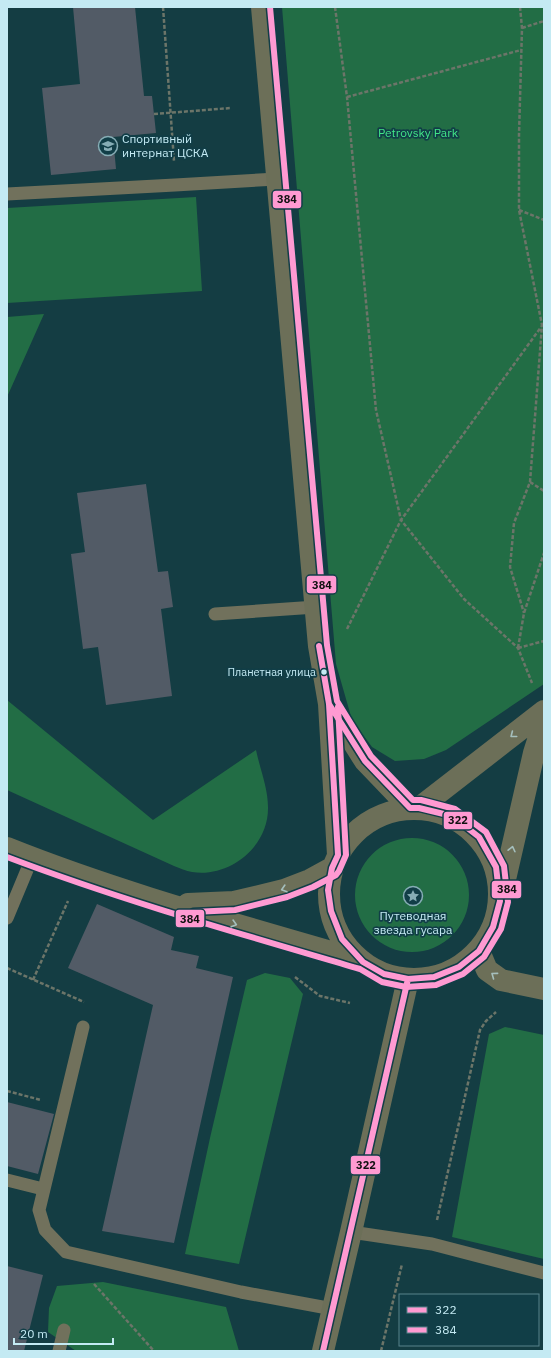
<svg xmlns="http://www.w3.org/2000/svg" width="551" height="1358" font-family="'IBM Plex Sans',sans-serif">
<rect width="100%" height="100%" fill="#143d43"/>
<path fill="#226d45" d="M 282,7 L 544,7 L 544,684 L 446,750 L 424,759 L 395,761 L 372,747 L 352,720 L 336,664 Z
M 196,197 L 202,291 L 7,303 L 7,208 Z
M 44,314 L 7,397 L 7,317 Z
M 7,700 L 153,820 L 256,750 C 260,769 268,788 268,807 C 269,846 230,878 192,872 C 186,871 180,868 174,866 L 7,790 Z
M355 895a57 57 0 1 1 114 0a57 57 0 1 1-114 0Z
M 265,973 L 290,978 L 303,994 L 239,1264 L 185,1254 L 210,1138 L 247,980 Z
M 505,1027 L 544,1035 L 544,1259 L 452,1237 L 489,1034 Z
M 103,1282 L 226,1307 L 239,1351 L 76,1351 L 48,1332 L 49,1308 L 57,1286 Z"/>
<path fill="#525b66" d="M 73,7 L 135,7 L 144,96 L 152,96 L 156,133 L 113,137 L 116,169 L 51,175 L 42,88 L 80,84 Z
M 146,484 L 158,572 L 168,571 L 173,607 L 161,609 L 172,696 L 106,705 L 98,647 L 83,649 L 71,554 L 85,552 L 77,493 Z
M 97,904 L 174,937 L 171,950 L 199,956 L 196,968 L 233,977 L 174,1243 L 102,1231 L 153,1005 L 68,968 Z
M 7,1102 L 54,1114 L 38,1174 L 7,1166 Z
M 7,1266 L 43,1275 L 24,1351 L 7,1351 Z"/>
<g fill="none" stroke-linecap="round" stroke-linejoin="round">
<path stroke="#6c7569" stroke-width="2.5" stroke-dasharray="4 2" stroke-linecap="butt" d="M 163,7 L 174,161
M 335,7 L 347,97 L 376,410 L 401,520 L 464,599 L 518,648 L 532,683
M 520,7 L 522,28 L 519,135 L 519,210 L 542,325 L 530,482 L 514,523 L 510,567 L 524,613
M 522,28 L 544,21
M 347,97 L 521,50
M 154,114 L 231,108
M 519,210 L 544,220
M 530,482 L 544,491
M 347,629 L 401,520 L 544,323
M 518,648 L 524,613 L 544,553
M 518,648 L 544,641
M 7,968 L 84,1002
M 295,977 L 320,996 L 350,1003
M 33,980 L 68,901
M 7,1091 L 41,1100
M 437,1220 L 480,1030 L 486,1021 L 496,1012
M 94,1284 L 154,1351
M 381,1351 L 402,1264"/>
<path stroke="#71715c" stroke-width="13" d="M 7,194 L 175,185 L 277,179
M 215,614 L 316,607
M 7,918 L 32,858
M 83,1027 L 39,1210 L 45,1230 L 66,1252 L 241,1292 L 333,1309
M 7,1180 L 43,1189
M 351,1232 L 432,1244 L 544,1273
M 59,1351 L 64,1330"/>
<path stroke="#6c6f58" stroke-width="22" d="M 262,7 L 319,646 L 329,704 L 338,855
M 331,707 L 365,761 L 410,808
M 419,808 L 544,711
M329 894a85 85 0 1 1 170 0a85 85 0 1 1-170 0Z
M 7,848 C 122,894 243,926 362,961
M 503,888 L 534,753 L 544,722
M 188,904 L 234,902 L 284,890 L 310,880 L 332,868
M 479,951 L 487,970 L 501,980 L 544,989
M 323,1351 L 351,1232 L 408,979"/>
<defs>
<path id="bus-1" d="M 319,646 L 329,704
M 329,704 L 365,761 L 410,808 L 419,808 L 452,816 L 479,837 L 496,867 L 500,901 L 493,927 L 479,951 L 459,967 L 434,977 L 408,979 L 384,974 L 363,962 L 342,939 L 331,911 L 328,890 L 332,868 L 338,855 Z
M 323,1351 L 408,979"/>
<path id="bus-2" d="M 7,857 C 123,901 241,934 360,969 L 382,982 L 406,987 L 436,985 L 463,974 L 484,957 L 501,929 L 508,902 L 504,866 L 486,832 L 455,809 L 421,800 L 413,800 L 371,756 L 337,701 L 327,645 L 270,7
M 193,912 L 235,910 L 287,897 L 313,887 L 336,875 L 339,871 L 346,855 L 338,707"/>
</defs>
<use href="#bus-1" stroke="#113e47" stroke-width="9"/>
<use href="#bus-2" stroke="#113e47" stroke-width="9"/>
<use href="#bus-1" stroke="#ff9ad2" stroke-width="6"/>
<use href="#bus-2" stroke="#ff9ad2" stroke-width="6"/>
</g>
<defs><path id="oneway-chevron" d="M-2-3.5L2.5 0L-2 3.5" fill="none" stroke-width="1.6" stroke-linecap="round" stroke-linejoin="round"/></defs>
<g stroke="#a5bfbd">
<use href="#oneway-chevron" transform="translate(513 735) rotate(142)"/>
<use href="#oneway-chevron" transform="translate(512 849) rotate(-77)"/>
<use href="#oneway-chevron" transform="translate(284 889) rotate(163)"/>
<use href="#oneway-chevron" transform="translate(234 924) rotate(16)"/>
<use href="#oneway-chevron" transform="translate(494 975) rotate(-144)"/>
</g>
<defs>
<symbol id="school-ring" viewBox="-11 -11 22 22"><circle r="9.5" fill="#113e47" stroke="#86adb5" stroke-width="1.5"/><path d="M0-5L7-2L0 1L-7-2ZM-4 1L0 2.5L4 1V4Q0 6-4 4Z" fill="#86adb5"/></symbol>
<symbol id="sight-ring" viewBox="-11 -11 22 22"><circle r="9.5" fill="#113e47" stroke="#86adb5" stroke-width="1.5"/><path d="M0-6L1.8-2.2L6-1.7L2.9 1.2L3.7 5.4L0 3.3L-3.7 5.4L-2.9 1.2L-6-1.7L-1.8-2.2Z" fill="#86adb5"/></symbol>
</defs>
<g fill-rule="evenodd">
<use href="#school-ring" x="97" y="135" width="22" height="22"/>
<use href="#sight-ring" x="402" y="885" width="22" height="22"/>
</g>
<circle fill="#c4eaf3" stroke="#113e47" stroke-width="1.5" cx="324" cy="672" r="3.5"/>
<g text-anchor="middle" stroke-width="3.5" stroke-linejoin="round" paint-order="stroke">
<g font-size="11" fill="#c4eaf3" stroke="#113e47" text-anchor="end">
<text x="316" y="676">Планетная улица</text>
</g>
<g font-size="12" fill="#42e587" stroke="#113e47">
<text x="418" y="137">Petrovsky Park</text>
</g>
<g font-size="12" fill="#c4eaf3" stroke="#113e47" text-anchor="start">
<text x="122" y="143">Спортивный<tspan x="122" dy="14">интернат ЦСКА</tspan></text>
<text x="413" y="920" text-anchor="middle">Путеводная<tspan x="413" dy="14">звезда гусара</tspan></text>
</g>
</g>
<g stroke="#113e47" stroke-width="1.5">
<rect x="272" y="190" width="30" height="19" rx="4" fill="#ff9ad2"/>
<rect x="306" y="575" width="31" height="19" rx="4" fill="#ff9ad2"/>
<rect x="443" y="811" width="30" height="19" rx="4" fill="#ff9ad2"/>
<rect x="491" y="880" width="31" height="19" rx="4" fill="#ff9ad2"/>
<rect x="175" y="909" width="30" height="19" rx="4" fill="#ff9ad2"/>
<rect x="350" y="1155" width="31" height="20" rx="4" fill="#ff9ad2"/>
</g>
<g font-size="11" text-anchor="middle" font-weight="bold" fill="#111">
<text x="287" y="203">384</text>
<text x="322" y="589">384</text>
<text x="458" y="824">322</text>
<text x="507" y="893">384</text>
<text x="190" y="923">384</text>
<text x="366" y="1169">322</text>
</g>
<rect width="551" height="1358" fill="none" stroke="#c4eaf3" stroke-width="16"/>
<rect x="399" y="1294" width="140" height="52" fill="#113e47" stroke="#59838c"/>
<rect x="407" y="1307" width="20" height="6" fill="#ff9ad2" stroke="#59838c"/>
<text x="435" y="1314" font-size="12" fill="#c4eaf3">322</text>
<rect x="407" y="1327" width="20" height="6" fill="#ff9ad2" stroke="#59838c"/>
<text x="435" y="1334" font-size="12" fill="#c4eaf3">384</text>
<path d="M14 1338v6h99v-6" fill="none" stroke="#c4eaf3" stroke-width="2"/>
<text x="20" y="1338" font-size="12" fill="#c4eaf3" stroke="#113e47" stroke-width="3" paint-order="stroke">20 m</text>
</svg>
